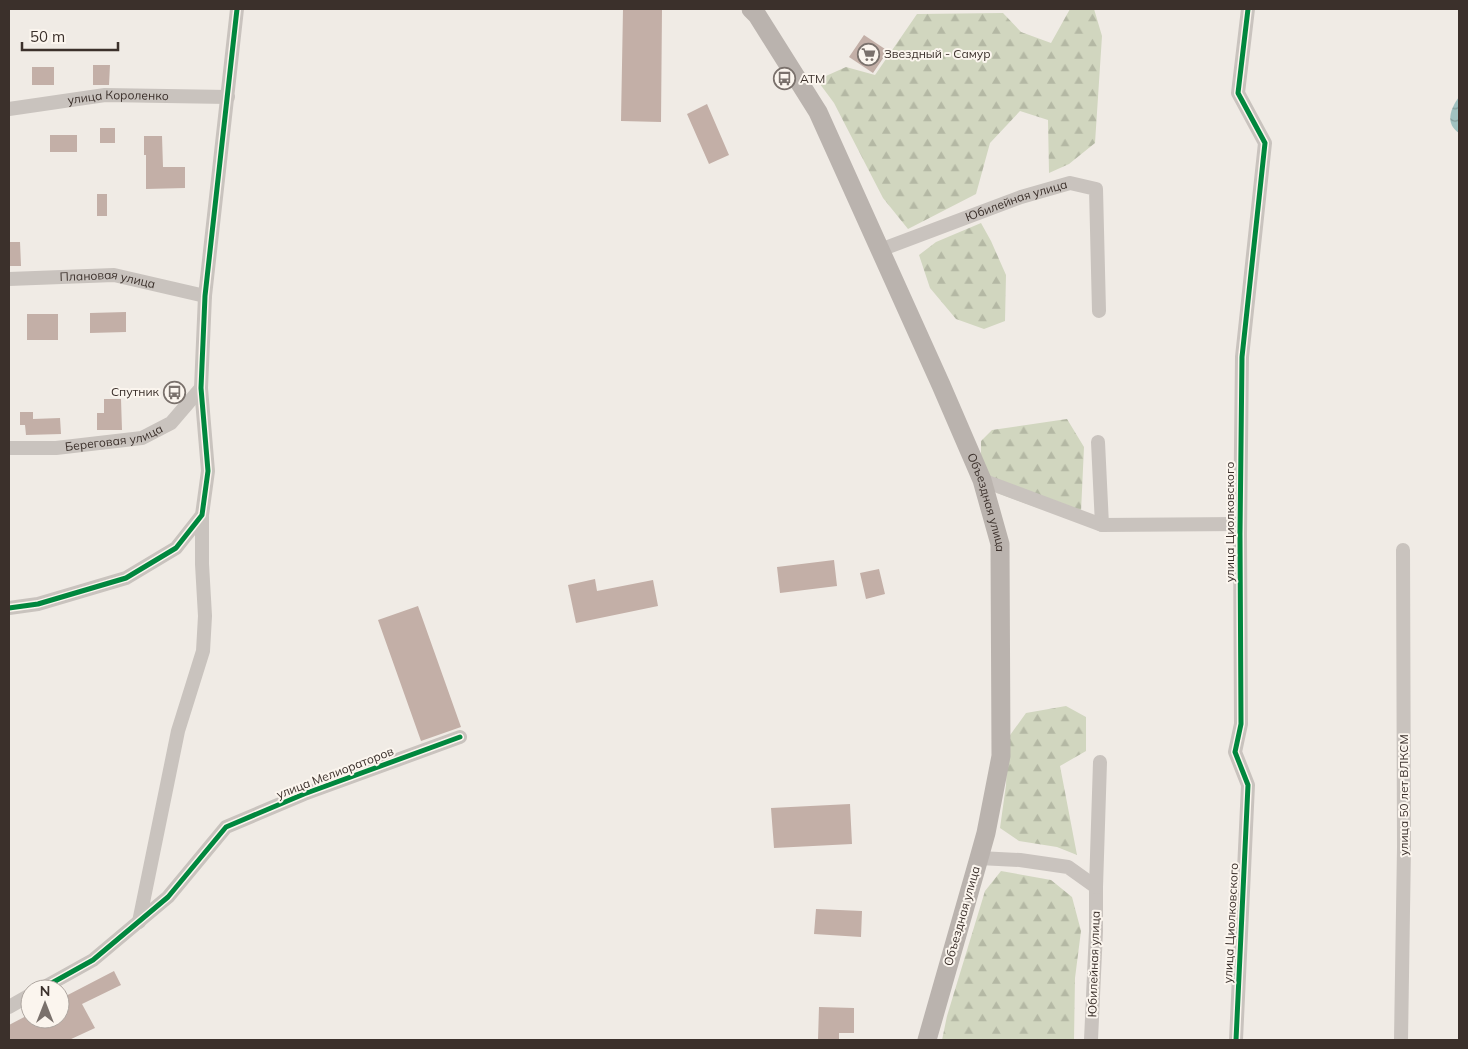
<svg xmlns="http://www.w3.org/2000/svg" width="1468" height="1049" font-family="Mulish,sans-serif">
<defs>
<pattern id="forest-firs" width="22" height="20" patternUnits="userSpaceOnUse" patternTransform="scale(1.25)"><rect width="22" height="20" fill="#d1d6bf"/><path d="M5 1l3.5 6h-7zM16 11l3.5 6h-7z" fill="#b4b8a4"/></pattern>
<pattern id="water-waves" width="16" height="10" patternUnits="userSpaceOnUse" patternTransform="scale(1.25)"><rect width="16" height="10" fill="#a1c2c1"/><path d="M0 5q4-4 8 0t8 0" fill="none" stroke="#849e9d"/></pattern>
</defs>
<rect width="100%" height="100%" fill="#f0ebe5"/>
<path fill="url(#forest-firs)" d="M 1070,9 L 1094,9 L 1102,36 L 1095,143 L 1069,164 L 1049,173 L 1048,120 L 1020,111 L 990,143 L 976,194 L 908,229 L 883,198 L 834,103 L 817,80 L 846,67 L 875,75 L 917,14 L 1003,13 L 1021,32 L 1051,43 Z
M 981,223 L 991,241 L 1006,275 L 1005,321 L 984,329 L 956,319 L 930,288 L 919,255 L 936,242 Z
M 1067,419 L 1084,447 L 1081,512 L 1041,509 L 997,493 L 981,464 L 981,441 L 992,430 Z
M 1066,706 L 1086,717 L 1086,751 L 1060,766 L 1077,855 L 1057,847 L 1019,841 L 1000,828 L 1006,785 L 1008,738 L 1026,713 Z
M 1001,871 L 1051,880 L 1072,897 L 1081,931 L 1075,978 L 1074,1040 L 942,1040 L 947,1016 L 985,891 Z"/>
<path fill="url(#water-waves)" d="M 1459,97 L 1459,133 C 1445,124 1450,109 1459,97 Z"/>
<path fill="#c3afa7" d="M 623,9 L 662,9 L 661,122 L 621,121 Z
M 864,35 L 888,51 L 873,73 L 849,57 Z
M 93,65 L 110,65 L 109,85 L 93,85 Z
M 32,67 L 54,67 L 54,85 L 32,85 Z
M 707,104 L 729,155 L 709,164 L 687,114 Z
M 100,128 L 115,128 L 115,143 L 100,143 Z
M 50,135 L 77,135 L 77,152 L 50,152 Z
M 144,136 L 162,136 L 163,167 L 185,167 L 185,188 L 146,189 L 146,155 L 144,155 Z
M 97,194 L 107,194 L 107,216 L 97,216 Z
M 9,242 L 20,242 L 21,266 L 9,266 Z
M 126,312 L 126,332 L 90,333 L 90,313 Z
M 27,314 L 58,314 L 58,340 L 27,340 Z
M 104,399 L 121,399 L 122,430 L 97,430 L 97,413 L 104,413 Z
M 20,412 L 33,412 L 33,419 L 60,418 L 61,434 L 26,435 L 25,425 L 20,425 Z
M 834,560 L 837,586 L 780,593 L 777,567 Z
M 879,569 L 885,594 L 866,599 L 860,573 Z
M 595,579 L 597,591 L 653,580 L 658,606 L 576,623 L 568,585 Z
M 418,606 L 461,727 L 421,741 L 378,620 Z
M 850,804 L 852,844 L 774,848 L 771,808 Z
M 816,909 L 862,911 L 861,937 L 814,934 Z
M 114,971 L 121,985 L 82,1004 L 95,1028 L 69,1040 L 9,1040 L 9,1025 L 30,1014 L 30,1019 L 60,1019 L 60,999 Z
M 819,1007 L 854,1008 L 854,1033 L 839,1033 L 839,1040 L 818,1040 Z"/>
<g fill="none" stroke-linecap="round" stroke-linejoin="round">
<g stroke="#c9c3be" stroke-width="14">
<path id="s1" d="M 9,109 L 105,95 L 228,97"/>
<path id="s2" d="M 880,250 L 1021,197 L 1070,183 L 1096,189 L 1099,311"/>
<path id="s3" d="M 9,279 L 114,275 L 205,296"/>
<path d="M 1098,442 L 1102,525"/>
<path id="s4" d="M 9,448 L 56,448 L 142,438 L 171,423 L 201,388"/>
<path d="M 982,480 L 1102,525 L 1240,524"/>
<path d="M 9,608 L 38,604 L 126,578 L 176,548 L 202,515 L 208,471 L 201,388 L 205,296 L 237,9"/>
<path d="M 979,858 L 1020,860 L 1068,867 L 1096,887 L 1096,931 L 1091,1040"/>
<path d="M 1096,887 L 1100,762"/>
<path d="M 139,922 L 178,731 L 203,651 L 205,616 L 202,564 L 202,515"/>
<path d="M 41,989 L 93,960 L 168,897 L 226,827 L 304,794 L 460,737"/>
<path d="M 9,1007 L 30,995"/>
<path d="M 1236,1040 L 1248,785 L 1235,752 L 1241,724 L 1240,534 L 1242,357 L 1265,143 L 1238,93 L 1248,9"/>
<path d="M 1401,1040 L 1404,847 L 1403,550"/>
</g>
<path stroke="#bab3ae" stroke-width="19" id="s5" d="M 751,9 L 757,15 L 818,112 L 941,385 L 982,480 L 1000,544 L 1001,756 L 986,833 L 979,858 L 927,1040"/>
<defs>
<path id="cycleway" d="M 9,608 L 38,604 L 126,578 L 176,548 L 202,515 L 208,471 L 201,388 L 205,296 L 237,9
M 41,989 L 93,960 L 168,897 L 226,827 L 304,794 L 460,737
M 1236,1040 L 1248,785 L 1235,752 L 1241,724 L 1240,534 L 1242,357 L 1265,143 L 1238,93 L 1248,9"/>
</defs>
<use href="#cycleway" stroke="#fbf5ee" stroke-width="8"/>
<use href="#cycleway" stroke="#00873e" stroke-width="5"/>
</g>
<defs>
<symbol id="supermarket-ring" viewBox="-11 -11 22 22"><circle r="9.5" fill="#fbf5ee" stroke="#7a716c" stroke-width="1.5"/><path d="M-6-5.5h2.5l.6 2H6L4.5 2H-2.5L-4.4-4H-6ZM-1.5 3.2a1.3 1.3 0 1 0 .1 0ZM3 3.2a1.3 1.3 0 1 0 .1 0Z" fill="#7a716c"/></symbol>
<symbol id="bus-ring" viewBox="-11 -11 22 22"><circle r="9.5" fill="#fbf5ee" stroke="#7a716c" stroke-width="1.5"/><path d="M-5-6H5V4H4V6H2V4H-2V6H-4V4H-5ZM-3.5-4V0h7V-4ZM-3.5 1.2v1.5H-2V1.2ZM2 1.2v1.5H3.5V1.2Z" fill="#7a716c"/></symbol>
</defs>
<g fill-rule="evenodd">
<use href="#supermarket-ring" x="856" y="42" width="25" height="25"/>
<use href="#bus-ring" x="772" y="66" width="25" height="25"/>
<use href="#bus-ring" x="162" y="380" width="25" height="25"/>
</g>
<g text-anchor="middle" stroke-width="4" stroke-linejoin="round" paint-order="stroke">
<g font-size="12" fill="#3b302b" stroke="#fbf5ee" text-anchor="start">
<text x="884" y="58">Звездный - Самур</text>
<text x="800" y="83">АТМ</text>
<text x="159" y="396" text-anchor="end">Спутник</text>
</g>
<g font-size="12" fill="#3b302b" stroke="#fbf5ee">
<text dy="4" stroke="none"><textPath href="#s1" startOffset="110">улица Короленко</textPath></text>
<text dy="4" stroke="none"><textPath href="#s2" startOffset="145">Юбилейная улица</textPath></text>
<text dy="4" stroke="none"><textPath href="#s3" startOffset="99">Плановая улица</textPath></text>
<text dy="4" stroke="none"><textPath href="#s4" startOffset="106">Береговая улица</textPath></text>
<text dy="4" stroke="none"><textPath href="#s5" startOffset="549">Объездная улица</textPath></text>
<text transform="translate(1230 522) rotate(-90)" y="4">улица Циолковского</text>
<text transform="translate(335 773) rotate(-21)" y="4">улица Мелиораторов</text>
<text transform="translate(1404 795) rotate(-90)" y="4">улица 50 лет ВЛКСМ</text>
<text transform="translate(962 916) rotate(-74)" y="4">Объездная улица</text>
<text transform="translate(1231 923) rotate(-87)" y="4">улица Циолковского</text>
<text transform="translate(1094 964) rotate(-88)" y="4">Юбилейная улица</text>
</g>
</g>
<rect width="1468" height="1049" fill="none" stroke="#3b302b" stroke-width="20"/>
<g transform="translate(45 1004)"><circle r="24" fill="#fbf5ee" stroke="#aea6a0"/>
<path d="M0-4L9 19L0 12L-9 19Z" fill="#7a716c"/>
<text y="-8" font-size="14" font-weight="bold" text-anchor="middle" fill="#3b302b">N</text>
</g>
<path d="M22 42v8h96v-8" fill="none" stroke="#3b302b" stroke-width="2.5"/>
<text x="30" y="42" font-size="15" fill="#3b302b" stroke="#fbf5ee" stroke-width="4" paint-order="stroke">50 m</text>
</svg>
